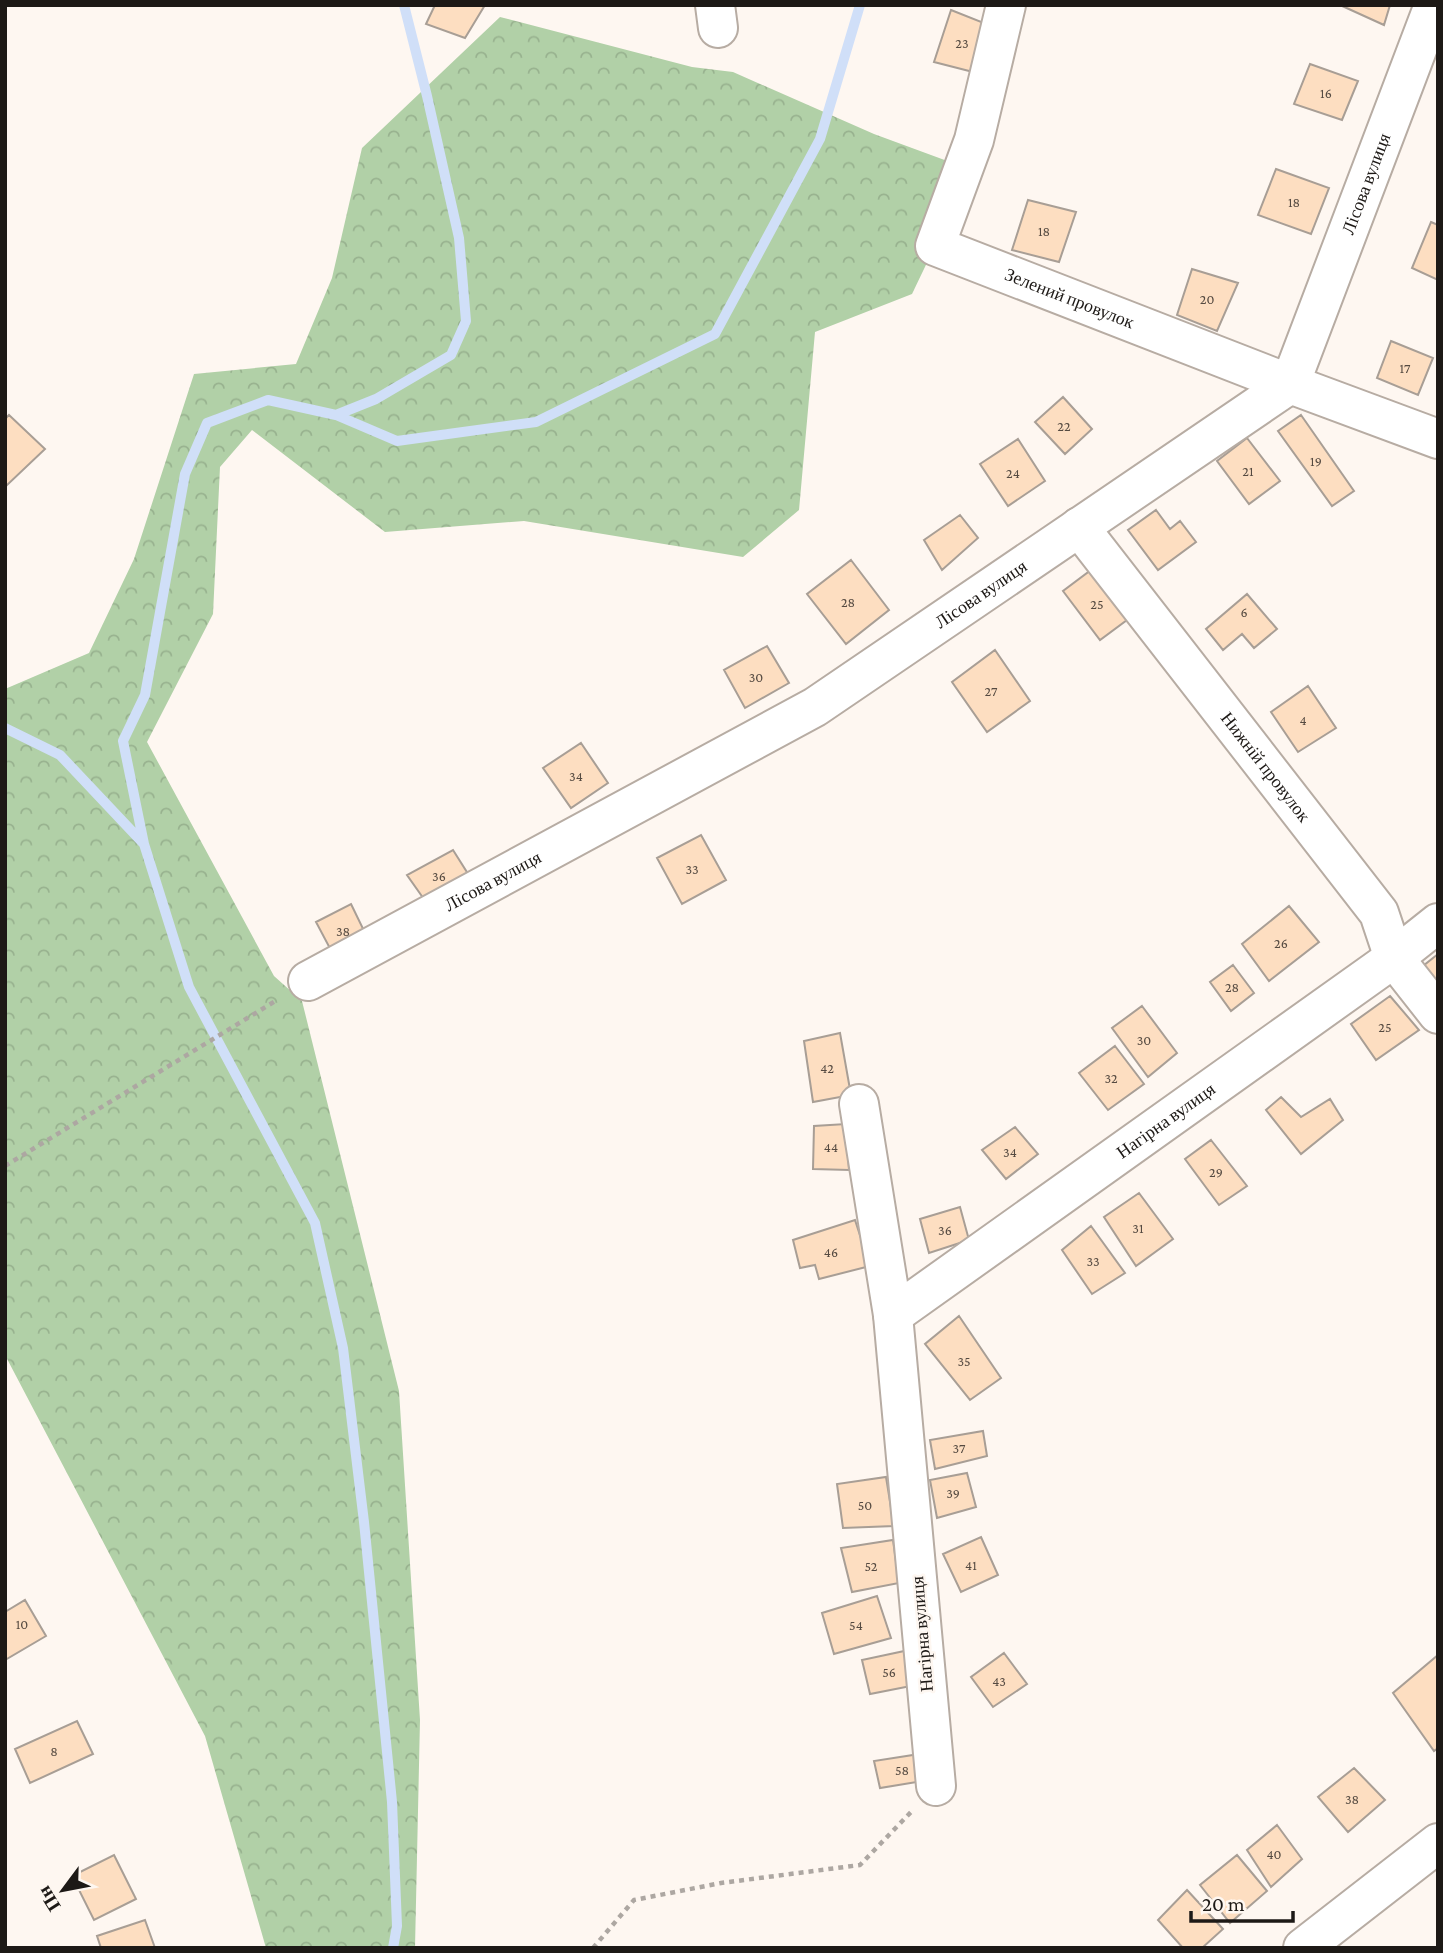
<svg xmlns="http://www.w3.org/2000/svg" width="1443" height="1953" font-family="'Crimson Pro',serif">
<defs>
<pattern id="forest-crowns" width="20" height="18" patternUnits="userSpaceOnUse" patternTransform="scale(1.75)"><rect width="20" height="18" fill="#b1d0a7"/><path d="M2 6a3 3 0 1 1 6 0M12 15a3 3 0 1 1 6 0" fill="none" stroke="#98b28f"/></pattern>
</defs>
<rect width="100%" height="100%" fill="#fef7f1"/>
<path fill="url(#forest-crowns)" d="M 500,17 L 692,67 L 733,72 L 874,134 L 950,162 L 935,246 L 912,294 L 815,332 L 799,510 L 743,557 L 524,521 L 385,532 L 252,430 L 220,467 L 213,614 L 147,742 L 274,976 L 302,1001 L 399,1391 L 420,1720 L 415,1948 L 266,1948 L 205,1736 L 5,1355 L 5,689 L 89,653 L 134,559 L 194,374 L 296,364 L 332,278 L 362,148 Z"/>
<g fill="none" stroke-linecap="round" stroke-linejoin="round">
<path stroke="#d0dff8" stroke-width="10" d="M 336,415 L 376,399 L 451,355 L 466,321 L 459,238 L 427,96 L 404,5
M 5,728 L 60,755 L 144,844 L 189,987 L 315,1223 L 343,1348 L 364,1522 L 392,1802 L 397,1926 L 393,1948
M 144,844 L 123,741 L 145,695 L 185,474 L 207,423 L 268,400 L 336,415 L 397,441 L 536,422 L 715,334 L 820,139 L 860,5"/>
</g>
<path fill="#fddec1" stroke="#a89e95" stroke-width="2" d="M 435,5 L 485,5 L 465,38 L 426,24 Z
M 1340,5 L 1390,5 L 1384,25 Z
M 951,10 L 989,25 L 977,73 L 934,62 Z
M 1310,64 L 1358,81 L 1342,120 L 1294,104 Z
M 1276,169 L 1329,188 L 1311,234 L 1258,215 Z
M 1028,200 L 1076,212 L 1059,262 L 1012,250 Z
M 1431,222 L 1438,225 L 1438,280 L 1412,268 Z
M 1192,269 L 1238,283 L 1217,331 L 1177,315 Z
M 1391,341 L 1433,358 L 1418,395 L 1377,378 Z
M 1063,397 L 1092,429 L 1065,454 L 1035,422 Z
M 9,415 L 45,449 L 5,487 L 5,419 Z
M 1301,415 L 1354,491 L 1332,506 L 1278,431 Z
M 1247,438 L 1280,481 L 1249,504 L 1217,461 Z
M 1018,439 L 1045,481 L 1008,506 L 980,464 Z
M 1156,510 L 1170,529 L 1180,521 L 1196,542 L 1158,570 L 1128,530 Z
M 960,515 L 978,538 L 942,570 L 924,540 Z
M 851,560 L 889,610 L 846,644 L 807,594 Z
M 1095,567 L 1131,617 L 1100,640 L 1063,591 Z
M 1247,594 L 1277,629 L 1254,648 L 1242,634 L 1223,650 L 1206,629 Z
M 767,646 L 789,683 L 745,708 L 724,670 Z
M 995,650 L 1030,701 L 987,732 L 952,682 Z
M 1308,686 L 1336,728 L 1298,752 L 1271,712 Z
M 581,743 L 608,783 L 571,808 L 543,768 Z
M 701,835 L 726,880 L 682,904 L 657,858 Z
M 453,850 L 470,877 L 426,902 L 407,875 Z
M 351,904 L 368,939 L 334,956 L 316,922 Z
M 1289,906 L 1319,942 L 1269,981 L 1242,944 Z
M 1438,954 L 1438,985 L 1423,966 Z
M 1233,965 L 1254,993 L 1231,1011 L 1210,982 Z
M 1390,996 L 1419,1030 L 1376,1060 L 1351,1024 Z
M 1142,1006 L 1177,1053 L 1148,1077 L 1112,1028 Z
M 840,1033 L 851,1095 L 813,1102 L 804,1041 Z
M 1115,1046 L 1144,1084 L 1108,1110 L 1079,1073 Z
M 1281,1097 L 1301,1117 L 1330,1099 L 1343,1120 L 1301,1154 L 1266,1110 Z
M 846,1124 L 849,1170 L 813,1169 L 814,1126 Z
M 1015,1127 L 1038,1154 L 1006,1179 L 982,1150 Z
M 1211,1140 L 1247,1186 L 1219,1205 L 1185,1159 Z
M 1139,1193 L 1173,1239 L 1136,1266 L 1104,1217 Z
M 960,1207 L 969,1240 L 929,1253 L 920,1219 Z
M 855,1220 L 870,1266 L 819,1279 L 815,1265 L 800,1268 L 793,1240 Z
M 1091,1226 L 1125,1273 L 1092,1294 L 1062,1250 Z
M 959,1316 L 1001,1378 L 970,1400 L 925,1344 Z
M 983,1431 L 987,1456 L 935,1469 L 930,1440 Z
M 967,1473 L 976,1507 L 937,1518 L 930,1480 Z
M 886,1477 L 894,1526 L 843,1528 L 837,1484 Z
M 981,1537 L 998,1575 L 961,1592 L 943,1554 Z
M 893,1540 L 899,1583 L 852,1592 L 841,1548 Z
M 877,1596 L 891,1638 L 834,1654 L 822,1613 Z
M 25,1600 L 46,1636 L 5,1660 L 5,1612 Z
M 909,1650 L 916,1685 L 870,1694 L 862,1660 Z
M 1004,1653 L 1027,1684 L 993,1707 L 971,1677 Z
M 1438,1655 L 1438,1748 L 1434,1751 L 1393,1693 Z
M 77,1721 L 93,1754 L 30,1783 L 15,1749 Z
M 926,1753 L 929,1780 L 880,1788 L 874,1761 Z
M 1354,1768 L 1385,1800 L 1348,1832 L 1318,1797 Z
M 1277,1825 L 1302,1859 L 1271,1887 L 1247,1850 Z
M 114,1855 L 136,1899 L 94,1920 L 72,1876 Z
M 1237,1855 L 1267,1891 L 1230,1923 L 1200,1885 Z
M 1187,1890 L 1223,1929 L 1202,1948 L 1183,1948 L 1158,1920 Z
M 145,1920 L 155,1948 L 101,1948 L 97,1936 Z"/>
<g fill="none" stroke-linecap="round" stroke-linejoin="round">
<defs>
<g id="street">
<path d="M 715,5 L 718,28"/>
<path id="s1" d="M 1006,5 L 974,140 L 935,246 L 1290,384 L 1438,439"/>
<path id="s2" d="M 1079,527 L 1379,913 L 1394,958 L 1438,1014"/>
<path id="s3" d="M 308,981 L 815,707 L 1290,384 L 1434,5"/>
<path d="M 859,1104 L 893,1315"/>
<path id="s4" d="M 936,1786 L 893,1315 L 1394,958 L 1438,923"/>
<path d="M 1303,1948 L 1438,1843"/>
</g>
</defs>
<use href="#street" stroke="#b7aca3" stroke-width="42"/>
<path stroke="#ada7a2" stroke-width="4.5" stroke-dasharray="5 5" stroke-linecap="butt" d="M 5,1166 L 277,1000
M 593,1948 L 634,1900 L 721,1883 L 860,1865 L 911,1812"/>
<use href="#street" stroke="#fff" stroke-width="38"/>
</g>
<g text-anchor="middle" stroke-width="5" stroke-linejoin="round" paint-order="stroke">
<g font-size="14" fill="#554a41">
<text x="962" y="48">23</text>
<text x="1326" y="98">16</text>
<text x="1294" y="207">18</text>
<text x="1044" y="236">18</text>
<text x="1207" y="304">20</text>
<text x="1405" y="373">17</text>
<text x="1064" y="431">22</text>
<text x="1316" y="466">19</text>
<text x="1248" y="476">21</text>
<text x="1013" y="478">24</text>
<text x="848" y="607">28</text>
<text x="1097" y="609">25</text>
<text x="1244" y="617">6</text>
<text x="756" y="682">30</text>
<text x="991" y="696">27</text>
<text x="1303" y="725">4</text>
<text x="576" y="781">34</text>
<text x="692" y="874">33</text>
<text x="439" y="881">36</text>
<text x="343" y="936">38</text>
<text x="1281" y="948">26</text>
<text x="1232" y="992">28</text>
<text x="1385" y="1032">25</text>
<text x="1144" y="1045">30</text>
<text x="827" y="1073">42</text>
<text x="1111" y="1083">32</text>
<text x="831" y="1152">44</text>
<text x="1010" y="1157">34</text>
<text x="1216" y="1177">29</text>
<text x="1138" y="1233">31</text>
<text x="945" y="1235">36</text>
<text x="831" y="1257">46</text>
<text x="1093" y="1266">33</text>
<text x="964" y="1366">35</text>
<text x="959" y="1453">37</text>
<text x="953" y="1498">39</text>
<text x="865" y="1510">50</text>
<text x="971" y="1570">41</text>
<text x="871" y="1571">52</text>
<text x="22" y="1629">10</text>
<text x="856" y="1630">54</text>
<text x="889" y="1677">56</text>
<text x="999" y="1686">43</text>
<text x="54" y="1756">8</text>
<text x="902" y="1775">58</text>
<text x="1352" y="1804">38</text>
<text x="1274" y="1859">40</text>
</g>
<g font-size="18" fill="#1d1916" stroke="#fef7f1">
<text dy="6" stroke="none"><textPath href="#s3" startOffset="1365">Лісова вулиця</textPath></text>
<text dy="6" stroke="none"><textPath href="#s1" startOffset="396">Зелений провулок</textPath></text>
<text dy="6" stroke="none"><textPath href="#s3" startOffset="777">Лісова вулиця</textPath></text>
<text dy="6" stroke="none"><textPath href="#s2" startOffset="304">Нижній провулок</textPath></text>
<text dy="6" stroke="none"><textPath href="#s3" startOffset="210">Лісова вулиця</textPath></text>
<text dy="6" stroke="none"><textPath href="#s4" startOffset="808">Нагірна вулиця</textPath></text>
<text transform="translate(922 1634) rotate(-95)" y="6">Нагірна вулиця</text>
</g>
</g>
<rect width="1443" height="1953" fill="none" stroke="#1d1916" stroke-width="14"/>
<g transform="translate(63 1890) rotate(238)" stroke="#fef7f1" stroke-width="5" paint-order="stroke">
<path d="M0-5L12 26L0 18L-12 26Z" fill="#1d1916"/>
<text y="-10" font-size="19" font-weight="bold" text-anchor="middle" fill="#1d1916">Пн</text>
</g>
<path d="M1191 1911v10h102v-10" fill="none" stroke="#1d1916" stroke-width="3.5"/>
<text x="1202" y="1911" font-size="21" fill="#1d1916" stroke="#fef7f1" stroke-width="5" paint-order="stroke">20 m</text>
</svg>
